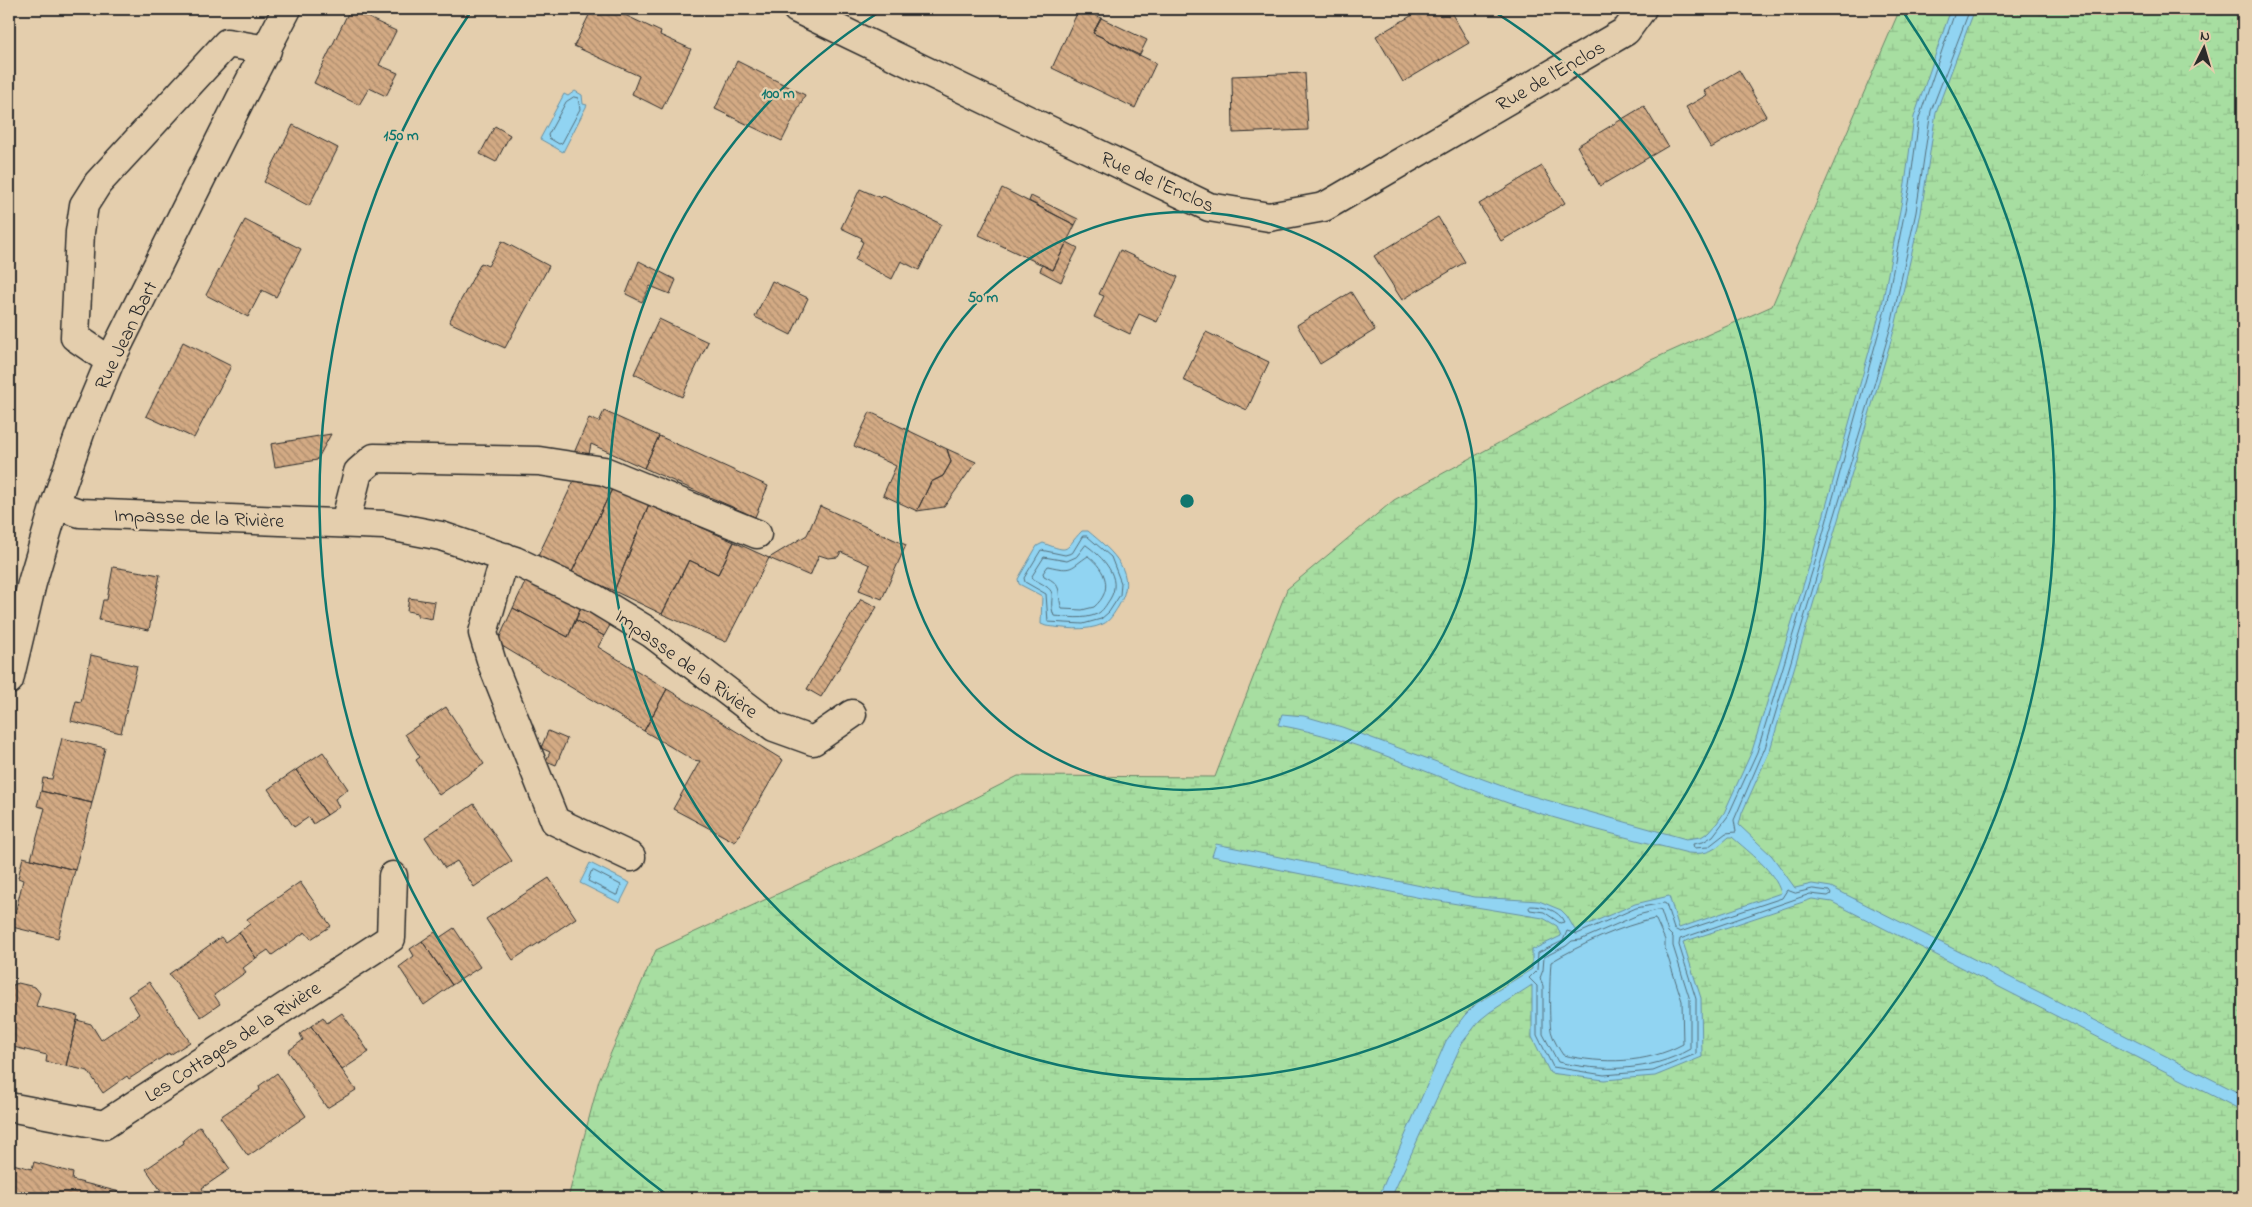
<svg xmlns="http://www.w3.org/2000/svg" width="2252" height="1207" font-family="'Indie Flower',sans-serif">
<defs>
<pattern id="wetland-marsh" width="20" height="14" patternUnits="userSpaceOnUse" patternTransform="scale(1.25)"><rect width="20" height="14" fill="#a7dea1"/><path d="M1 5h8M5 5V1M11 12h8M15 12V8" fill="none" stroke="#90bf8b"/></pattern>
<pattern id="building-back-hatch" width="6" height="6" patternUnits="userSpaceOnUse" patternTransform="scale(1.25)"><rect width="6" height="6" fill="#d3aa84"/><path d="M-1 5l2 2M0 0l6 6M5-1l2 2" fill="none" stroke="#ab8b6c"/></pattern>
</defs>
<rect width="100%" height="100%" fill="#e4cead"/>
<filter id="ink" filterUnits="userSpaceOnUse"><feTurbulence type="fractalNoise" baseFrequency=".02" numOctaves="2"/><feDisplacementMap in="SourceGraphic" scale="10" xChannelSelector="R" yChannelSelector="G"/><feConvolveMatrix kernelMatrix="1 2 1 2 8 2 1 2 1" color-interpolation-filters="sRGB"/></filter>
<g filter="url(#ink)">
<path fill="url(#wetland-marsh)" stroke="#698466" d="M 1900,9 L 2243,9 L 2243,1198 L 568,1198 L 599,1080 L 656,950 L 864,854 L 1018,776 L 1215,777 L 1287,589 L 1394,500 L 1651,360 L 1772,306 Z"/>
<path fill="#91d4f2" stroke="#6890a2" d="M 1951,9 L 1975,9 L 1936,112 L 1921,213 L 1895,327 L 1770,750 L 1742,813 L 1739,825 L 1772,856 L 1795,888 L 1812,884 L 1831,887 L 2243,1095 L 2243,1111 L 1832,902 L 1812,899 L 1683,942 L 1701,998 L 1702,1057 L 1655,1076 L 1604,1080 L 1550,1073 L 1532,1037 L 1532,985 L 1490,1012 L 1480,1020 L 1462,1043 L 1391,1198 L 1378,1198 L 1446,1041 L 1464,1016 L 1477,1003 L 1532,969 L 1532,950 L 1561,936 L 1557,926 L 1543,918 L 1421,898 L 1212,856 L 1216,844 L 1475,897 L 1539,901 L 1561,910 L 1567,916 L 1575,930 L 1635,904 L 1669,896 L 1679,928 L 1781,893 C 1774,870 1750,853 1732,837 L 1729,837 C 1714,850 1709,855 1688,853 C 1629,838 1566,823 1508,803 C 1432,776 1358,739 1278,725 L 1282,714 L 1304,716 L 1342,727 L 1518,792 L 1686,839 L 1701,837 L 1709,832 L 1717,823 L 1724,813 L 1752,751 L 1812,557 L 1882,305 L 1905,184 L 1914,117 Z
M 575,91 L 582,95 L 583,104 L 587,105 L 563,152 L 540,139 L 564,94 L 568,96 Z
M 1082,531 L 1088,531 C 1113,552 1139,573 1118,607 C 1114,613 1110,621 1103,624 C 1085,632 1064,628 1046,626 L 1041,624 L 1042,596 L 1019,584 L 1018,579 L 1037,546 L 1043,543 C 1072,554 1063,550 1082,531 Z
M 590,863 L 630,883 L 620,903 L 580,883 Z"/>
<g fill="none" stroke-linecap="round" stroke-linejoin="round">
<path stroke="#546f7b" stroke-width="1" d="M 1956,9 L 1919,118 L 1910,185 L 1886,306 L 1816,559 L 1757,752 L 1728,816 L 1713,836 L 1703,842 L 1693,844 L 1694,848 L 1708,847 L 1726,833 L 1736,832 L 1734,820 L 1765,748 L 1874,385 L 1891,326 L 1916,212 L 1931,111 L 1970,9
M 574,97 L 578,98 L 580,109 L 562,143 L 559,144 L 549,138 L 548,135 L 566,102 Z
M 1083,536 L 1087,536 L 1111,557 L 1121,583 L 1120,595 L 1109,612 L 1101,619 L 1083,624 L 1048,622 L 1046,594 L 1025,582 L 1024,578 L 1041,550 L 1065,555 L 1072,553 Z
M 1086,545 C 1103,557 1123,578 1110,599 C 1106,605 1103,611 1097,614 C 1084,620 1068,617 1054,616 C 1046,594 1064,594 1033,579 L 1032,576 L 1044,557 L 1067,561 L 1076,557 Z
M 1088,556 C 1106,570 1114,590 1094,607 L 1082,610 L 1062,609 C 1056,592 1065,586 1044,576 L 1043,573 L 1048,566 C 1073,572 1070,568 1088,556 Z
M 594,871 L 621,885 L 618,895 L 616,895 L 588,881 L 591,872 Z
M 1813,889 L 1829,891 L 1831,894 L 1828,896 L 1810,894 L 1680,939 L 1679,945 L 1696,999 L 1696,1054 L 1653,1071 L 1604,1075 L 1553,1067 L 1537,1035 L 1537,986 L 1529,978 L 1537,970 L 1538,953 L 1563,941 L 1567,931 L 1577,934 L 1636,908 L 1664,903 L 1666,904 L 1674,929 L 1680,932 L 1782,898 L 1787,890 L 1795,893 Z
M 1531,906 C 1543,906 1559,910 1564,922 L 1560,923 L 1544,912 L 1530,910 L 1529,908 Z
M 1659,910 L 1661,911 L 1668,932 L 1673,937 L 1673,946 L 1690,1000 L 1690,1049 C 1650,1072 1602,1072 1558,1062 L 1543,1034 L 1543,986 L 1540,978 L 1543,970 L 1544,957 L 1566,946 L 1572,941 L 1580,940 L 1638,915 Z
M 1654,919 L 1656,920 L 1665,940 L 1665,948 L 1682,1001 L 1683,1044 C 1646,1064 1603,1064 1563,1055 C 1559,1049 1554,1041 1552,1034 C 1548,1025 1550,973 1551,962 C 1580,945 1621,926 1654,919 Z"/>
</g>
<path fill="url(#building-back-hatch)" stroke="#2b2b2b" d="M 350,9 L 396,31 L 379,65 L 398,73 L 386,96 L 369,88 L 359,105 L 314,83 Z
M 592,9 L 612,9 L 661,32 L 660,35 L 691,49 L 662,109 L 632,94 L 639,76 L 574,46 Z
M 1079,9 L 1084,9 L 1101,18 L 1093,33 L 1156,63 L 1135,108 L 1052,68 Z
M 1423,9 L 1449,9 L 1469,43 L 1403,82 L 1376,36 Z
M 1101,18 L 1147,40 L 1139,56 L 1093,33 Z
M 737,61 L 805,95 L 782,141 L 715,109 Z
M 1739,70 L 1766,116 L 1711,148 L 1686,107 L 1707,95 L 1704,91 Z
M 1305,73 L 1308,130 L 1233,133 L 1232,76 Z
M 1644,106 L 1668,146 L 1600,186 L 1577,146 Z
M 293,125 L 338,148 L 309,206 L 264,182 Z
M 495,126 L 510,135 L 496,162 L 480,154 Z
M 1542,166 L 1565,203 L 1501,241 L 1479,204 Z
M 1002,188 L 1075,225 L 1053,270 L 979,235 Z
M 860,189 L 881,198 L 883,196 L 941,224 L 919,270 L 901,261 L 892,279 L 855,260 L 863,242 L 861,241 L 862,238 L 841,228 Z
M 1031,196 L 1078,219 L 1075,225 L 1029,201 Z
M 1438,217 L 1465,262 L 1402,300 L 1374,256 Z
M 245,220 L 301,249 L 276,297 L 262,290 L 248,317 L 206,295 Z
M 502,241 L 549,266 L 505,348 L 449,322 L 481,263 L 488,266 Z
M 1067,242 L 1078,248 L 1061,282 L 1040,271 L 1042,265 L 1053,270 Z
M 1120,250 L 1178,277 L 1157,322 L 1139,314 L 1130,334 L 1094,317 L 1104,296 L 1099,294 Z
M 639,261 L 676,280 L 670,294 L 650,286 L 642,302 L 626,294 Z
M 772,281 L 808,298 L 791,335 L 755,317 Z
M 1351,292 L 1375,330 L 1320,364 L 1297,325 Z
M 659,319 L 708,342 L 682,397 L 634,374 Z
M 1206,332 L 1269,362 L 1247,410 L 1183,380 Z
M 183,342 L 231,366 L 194,438 L 146,416 Z
M 604,411 L 659,436 L 644,468 L 591,444 L 589,454 L 574,453 L 589,418 L 599,422 Z
M 870,412 L 947,449 L 951,462 L 943,476 L 931,482 L 917,511 L 883,495 L 896,466 L 854,446 Z
M 331,434 L 317,460 L 275,467 L 271,444 Z
M 659,436 L 768,486 L 755,517 L 644,468 Z
M 947,449 L 976,462 L 944,507 L 917,511 L 931,482 L 943,476 L 951,462 Z
M 578,472 L 613,487 L 572,572 L 538,556 Z
M 613,487 L 649,504 L 614,591 L 572,572 Z
M 649,504 L 734,542 L 718,574 L 689,560 L 662,614 L 614,591 Z
M 820,506 L 906,545 L 882,599 L 859,590 L 870,565 L 841,552 L 838,557 L 828,558 L 819,555 L 810,576 L 769,558 L 807,535 Z
M 734,542 L 769,558 L 726,642 L 662,614 L 689,560 L 718,574 Z
M 113,567 L 160,575 L 149,630 L 99,620 L 103,600 L 107,600 Z
M 530,572 L 583,602 L 568,637 L 513,608 Z
M 409,598 L 435,602 L 432,619 L 417,616 L 417,613 L 407,611 Z
M 861,599 L 877,607 L 821,697 L 807,689 Z
M 583,602 L 614,618 L 604,636 L 576,620 Z
M 513,608 L 568,637 L 576,620 L 604,636 L 598,647 L 667,689 L 644,731 L 497,643 Z
M 91,655 L 137,666 L 121,733 L 71,721 L 76,701 L 81,702 Z
M 667,689 L 783,760 L 735,842 L 673,809 L 700,761 L 693,760 L 644,731 Z
M 446,707 L 484,764 L 439,795 L 416,760 L 420,757 L 405,734 Z
M 548,731 L 567,739 L 556,765 L 546,761 L 550,752 L 541,748 Z
M 62,738 L 105,748 L 92,803 L 41,791 L 43,778 L 52,779 Z
M 323,752 L 348,789 L 335,799 L 339,807 L 327,815 L 296,770 Z
M 296,770 L 327,815 L 313,824 L 309,817 L 294,827 L 268,789 Z
M 41,791 L 92,803 L 75,870 L 31,859 L 45,808 L 37,806 Z
M 474,804 L 512,861 L 474,887 L 457,861 L 445,868 L 425,837 Z
M 23,857 L 75,870 L 58,938 L 12,927 L 23,880 L 18,878 Z
M 549,878 L 576,918 L 513,960 L 486,919 Z
M 300,882 L 331,926 L 311,939 L 305,932 L 272,955 L 268,950 L 256,958 L 239,932 L 250,924 L 247,919 Z
M 454,928 L 480,967 L 452,985 L 422,941 L 435,932 L 439,938 Z
M 239,932 L 256,958 L 243,968 L 246,972 L 214,995 L 220,1004 L 201,1017 L 169,974 L 221,937 L 225,942 Z
M 422,941 L 452,985 L 424,1005 L 399,967 L 414,956 L 410,949 Z
M 149,982 L 190,1042 L 170,1055 L 169,1053 L 129,1079 L 127,1076 L 103,1093 L 88,1071 L 66,1066 L 77,1020 L 91,1024 L 101,1040 L 139,1014 L 128,996 Z
M 18,983 L 35,987 L 40,993 L 36,1006 L 78,1016 L 66,1066 L 46,1062 L 47,1055 L 9,1046 L 9,1002 L 13,985 Z
M 342,1013 L 369,1052 L 342,1070 L 311,1026 L 323,1017 L 327,1023 Z
M 311,1026 L 356,1090 L 327,1108 L 288,1051 L 303,1040 L 300,1034 Z
M 277,1073 L 306,1116 L 248,1156 L 220,1117 L 260,1090 L 259,1086 Z
M 200,1126 L 230,1169 L 202,1188 L 207,1198 L 166,1198 L 146,1169 L 184,1143 L 183,1140 Z
M 34,1162 L 73,1173 L 72,1180 L 120,1192 L 118,1198 L 9,1198 L 9,1163 L 32,1169 Z"/>
<g fill="none" stroke-linecap="round" stroke-linejoin="round">
<defs>
<path id="minor" d="M 797,9 L 1209,207 L 1269,217 L 1324,207 L 1626,31 L 1642,9
M 110,361 L 75,337 L 80,232 L 84,205 L 98,183 L 227,43 L 267,50
M 55,505 L 80,513 L 384,525 L 441,536 L 515,561 L 595,599 L 651,633 L 774,727 L 813,741 L 852,714
M 345,523 L 358,472 L 374,458 L 539,461 L 604,471 L 757,534
M 505,557 L 483,633 L 492,663 L 555,821 L 631,857
M 9,680 L 32,583 L 55,505 L 81,430 L 110,361 L 240,100 L 287,9
M 9,1107 L 104,1125 L 391,938 L 393,876"/>
</defs>
<use href="#minor" stroke="#2b2b2b" stroke-width="31"/>
<use href="#minor" stroke="#e4cead" stroke-width="28"/>
</g>
</g>
<g fill="none" stroke="#0f766e" stroke-width="2.5">
<circle cx="1187" cy="501" r="289"/>
<path d="M1493 11A578 578 0 1 1 881 11"/>
<path d="M671 1198A867 867 0 0 1 472 10M1902 10A867 867 0 0 1 1703 1198"/>
</g>
<g text-anchor="middle" stroke-width="4.5" stroke-linejoin="round" paint-order="stroke">
<g font-size="20" fill="#2b2b2b" stroke="#e4cead">
<text transform="translate(1550 75) rotate(-30)" y="7">Rue de l'Enclos</text>
<text transform="translate(1158 181) rotate(24)" y="7">Rue de l'Enclos</text>
<text transform="translate(125 335) rotate(-64)" y="7">Rue Jean Bart</text>
<text transform="translate(199 517) rotate(2)" y="7">Impasse de la Rivière</text>
<text transform="translate(687 663) rotate(36)" y="7">Impasse de la Rivière</text>
<text transform="translate(232 1041) rotate(-33)" y="7">Les Cottages de la Rivière</text>
</g>
</g>
<circle cx="1187" cy="501" r="8" fill="#0f766e" stroke="#e4cead" stroke-width="2.5"/>
<g font-size="15" text-anchor="middle" font-weight="bold" fill="#0f766e" stroke="#e4cead" stroke-width="4.5" stroke-linejoin="round" paint-order="stroke">
<text x="778" y="98">100 m</text>
<text x="401" y="140">150 m</text>
<text x="983" y="302">50 m</text>
</g>
<rect width="2252" height="1207" fill="none" stroke="#e4cead" stroke-width="30"/>
<rect x="15" y="15" width="2222" height="1177" fill="none" stroke="#2b2b2b" stroke-width="2" filter="url(#ink)"/>
<g transform="translate(2204 48) rotate(5)" stroke="#e4cead" stroke-width="4" paint-order="stroke">
<path d="M0-4L9 19L0 12L-9 19Z" fill="#2b2b2b"/>
<text y="-8" font-size="14" font-weight="bold" text-anchor="middle" fill="#2b2b2b">N</text>
</g>
</svg>
